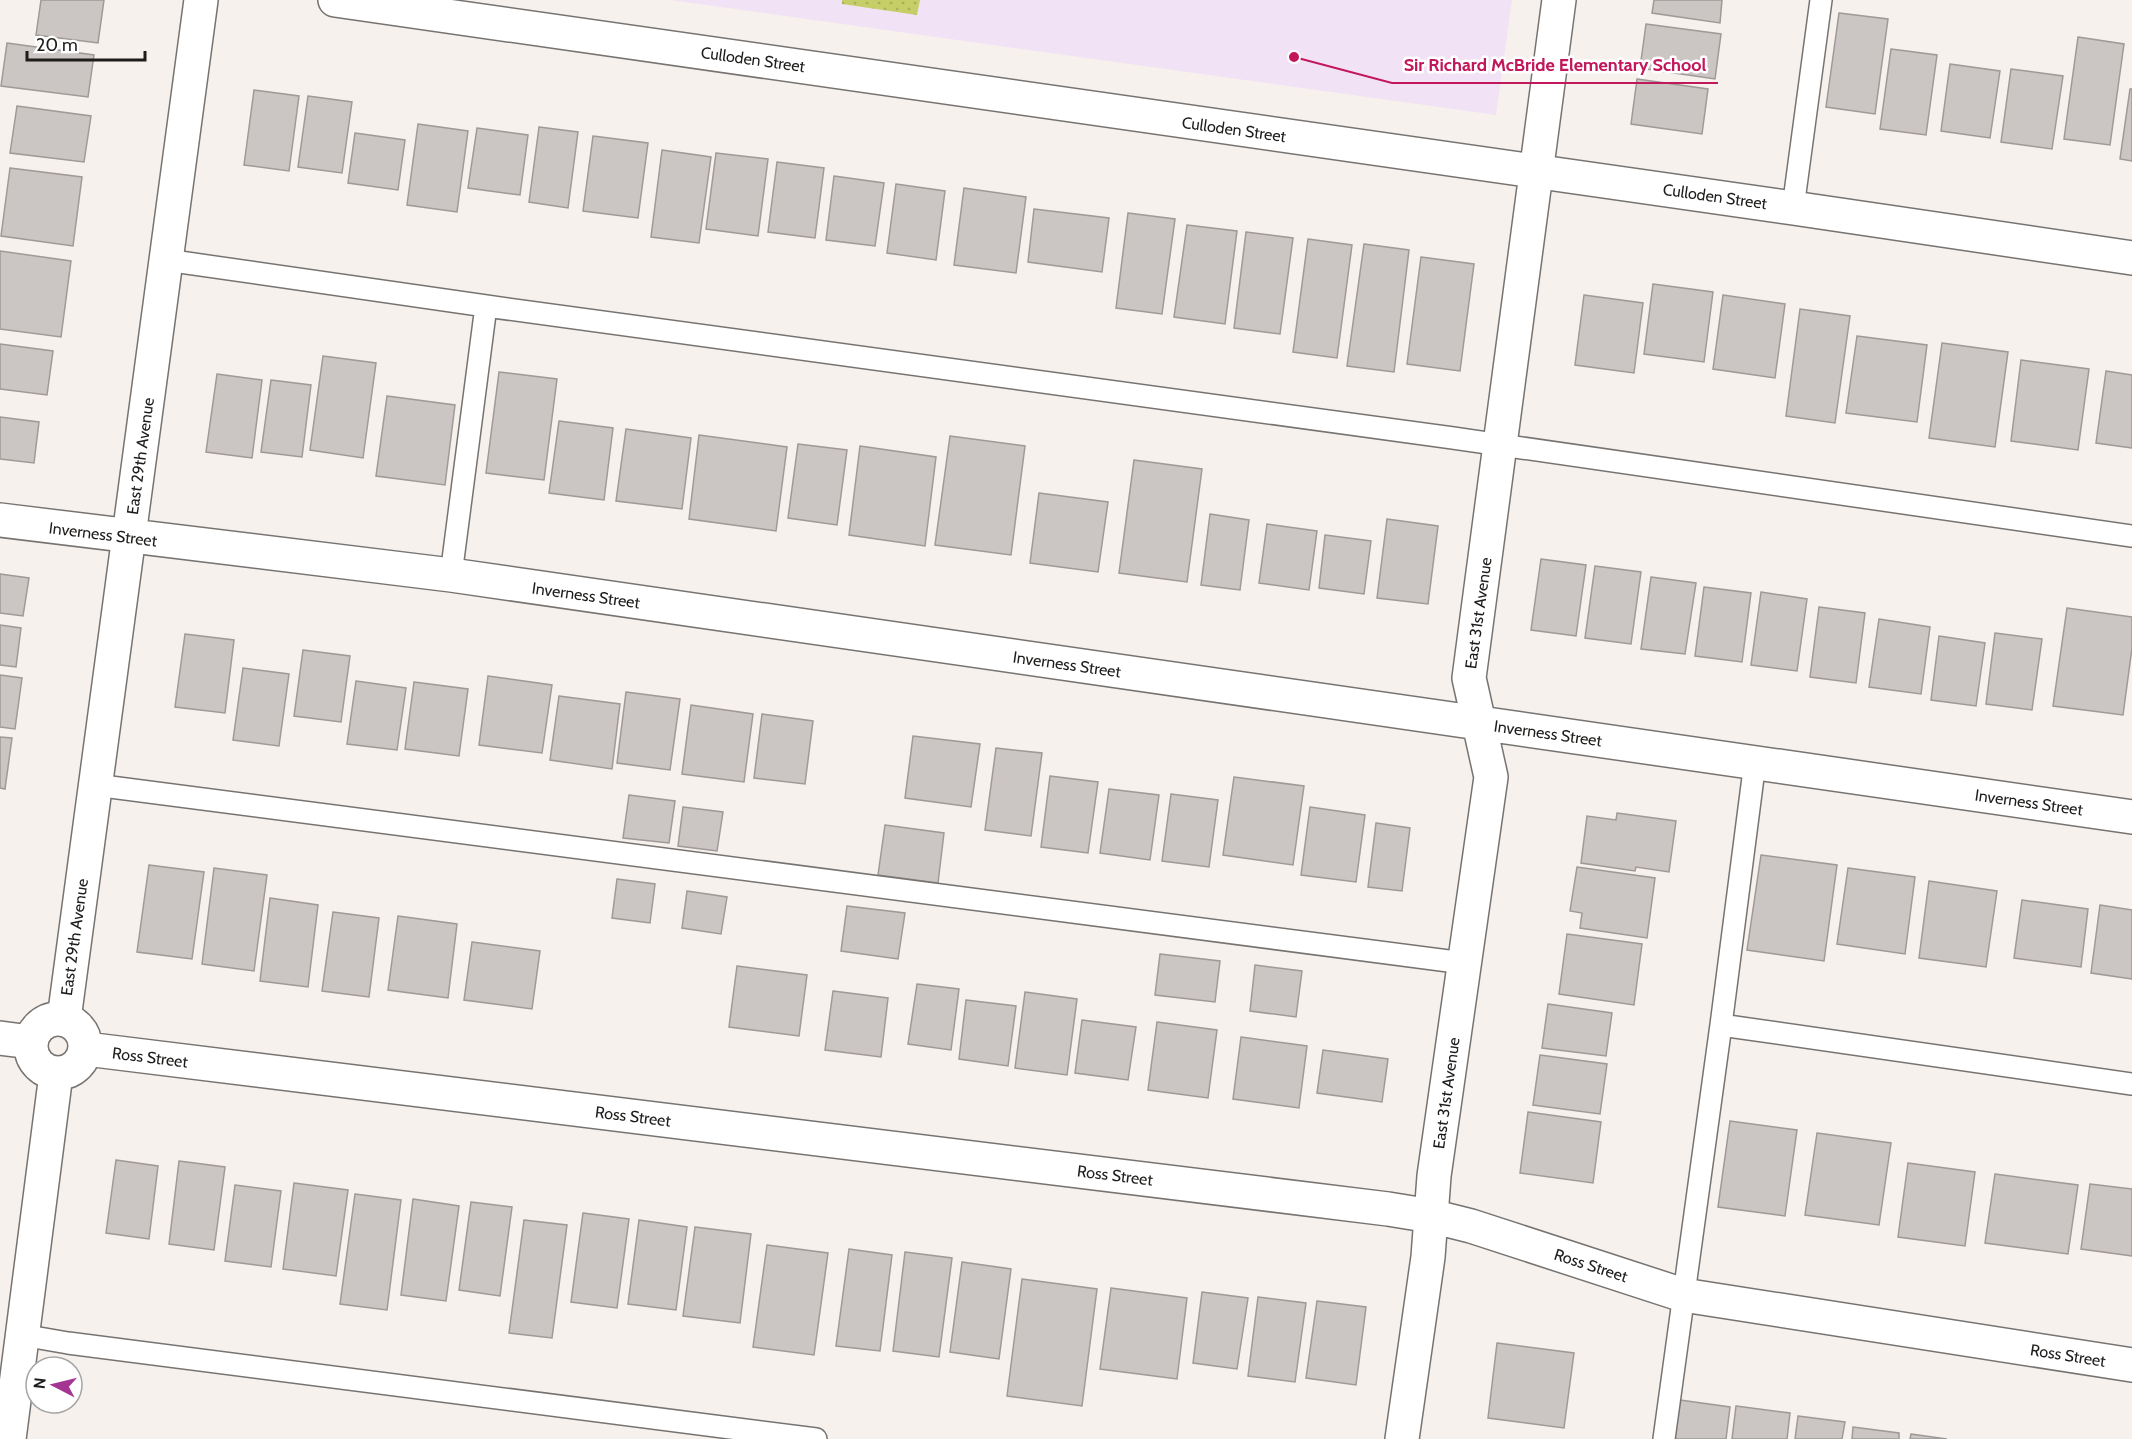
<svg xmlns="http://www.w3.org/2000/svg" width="2132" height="1439" font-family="Cabin,sans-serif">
<defs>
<pattern id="park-dots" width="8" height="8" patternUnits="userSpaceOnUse" patternTransform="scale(1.5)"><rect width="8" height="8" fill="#c6ce67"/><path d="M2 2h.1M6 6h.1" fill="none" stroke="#aab059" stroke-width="1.8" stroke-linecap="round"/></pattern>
</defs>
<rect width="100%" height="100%" fill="#f6f1ed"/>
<path fill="#f2e2f5" d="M 670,0 L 1512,0 L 1496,115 Z"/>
<path fill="url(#park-dots)" d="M 842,0 L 920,0 L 917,15 L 842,4 Z"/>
<path fill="#cbc5c3" stroke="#9f9998" stroke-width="1.5" d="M 41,0 L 104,0 L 98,43 L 36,35 Z
M 1654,0 L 1722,0 L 1720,23 L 1652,13 Z
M 1839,13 L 1888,19 L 1875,114 L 1826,107 Z
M 1646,24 L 1721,34 L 1715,79 L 1640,68 Z
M 2078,37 L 2124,44 L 2110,145 L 2064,139 Z
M 7,43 L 94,55 L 88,97 L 1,86 Z
M 1891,49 L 1937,55 L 1926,135 L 1880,129 Z
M 1950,64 L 2000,71 L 1990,138 L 1941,131 Z
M 2011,69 L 2063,76 L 2052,149 L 2001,142 Z
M 1637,79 L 1708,89 L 1702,134 L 1631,124 Z
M 2130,89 L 2132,89 L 2132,161 L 2120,159 Z
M 254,90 L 299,96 L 289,171 L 244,165 Z
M 308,96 L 352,102 L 342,173 L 298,167 Z
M 17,106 L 91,116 L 84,162 L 10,153 Z
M 418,124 L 468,131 L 457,212 L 407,205 Z
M 539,127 L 578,132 L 568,208 L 529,202 Z
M 477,128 L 528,135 L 520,195 L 468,188 Z
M 355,133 L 405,140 L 398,190 L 348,183 Z
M 593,136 L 648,143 L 638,218 L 583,211 Z
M 662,150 L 711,157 L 699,243 L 651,237 Z
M 716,153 L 768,159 L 758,236 L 706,229 Z
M 777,162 L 824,168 L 815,238 L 768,232 Z
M 10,168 L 82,177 L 73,246 L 1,236 Z
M 834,176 L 884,183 L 875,246 L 826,240 Z
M 896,184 L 945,191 L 936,260 L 887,253 Z
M 964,188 L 1026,197 L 1016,273 L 954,265 Z
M 1034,209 L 1109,218 L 1102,272 L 1028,262 Z
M 1128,213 L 1175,219 L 1162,314 L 1116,308 Z
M 1187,225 L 1237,231 L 1225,324 L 1174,317 Z
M 1246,232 L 1293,238 L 1280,334 L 1234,328 Z
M 1308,239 L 1352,245 L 1337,358 L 1293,352 Z
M 1364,244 L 1409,250 L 1394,372 L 1347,366 Z
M 0,251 L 71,261 L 61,337 L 0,329 Z
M 1421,257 L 1474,264 L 1460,371 L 1407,364 Z
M 1653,284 L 1713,292 L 1704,362 L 1644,354 Z
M 1584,295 L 1643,303 L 1634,373 L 1575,365 Z
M 1723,295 L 1785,304 L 1775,378 L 1713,369 Z
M 1800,309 L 1850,316 L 1835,423 L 1786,416 Z
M 1857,336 L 1927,345 L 1917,422 L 1846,413 Z
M 1942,343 L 2008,352 L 1995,447 L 1929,438 Z
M 0,344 L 53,351 L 47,395 L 0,389 Z
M 323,356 L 376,363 L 363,458 L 310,450 Z
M 2021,360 L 2089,369 L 2078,450 L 2011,441 Z
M 2106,371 L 2132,375 L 2132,448 L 2096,443 Z
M 499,372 L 557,379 L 544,480 L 486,473 Z
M 217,374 L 262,380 L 252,458 L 206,452 Z
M 271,380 L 311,385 L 302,457 L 261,452 Z
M 387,396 L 455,405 L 445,485 L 376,476 Z
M 0,417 L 39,422 L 34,463 L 0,459 Z
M 559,421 L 613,428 L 604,500 L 549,493 Z
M 626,429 L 691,438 L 682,509 L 616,501 Z
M 699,435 L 787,447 L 776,531 L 689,519 Z
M 950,436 L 1025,446 L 1011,555 L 935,545 Z
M 798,444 L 847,450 L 837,525 L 788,518 Z
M 860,446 L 936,457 L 925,546 L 849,535 Z
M 1134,460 L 1202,469 L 1187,582 L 1119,573 Z
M 1039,493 L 1108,502 L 1098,572 L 1030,563 Z
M 1210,514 L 1249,520 L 1240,590 L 1201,585 Z
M 1387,519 L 1438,526 L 1428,604 L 1377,598 Z
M 1267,524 L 1317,531 L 1309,590 L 1259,583 Z
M 1325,535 L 1371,541 L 1364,594 L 1319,588 Z
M 1541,559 L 1586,565 L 1576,636 L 1531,630 Z
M 1595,566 L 1641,572 L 1631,644 L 1585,638 Z
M 0,574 L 29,578 L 23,616 L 0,613 Z
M 1651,577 L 1696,583 L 1685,654 L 1641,649 Z
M 1704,587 L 1751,593 L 1742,662 L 1695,656 Z
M 1761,592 L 1807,599 L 1797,671 L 1751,665 Z
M 1819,607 L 1865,613 L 1856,683 L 1810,677 Z
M 2067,608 L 2132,617 L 2132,648 L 2123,715 L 2053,706 Z
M 1879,619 L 1930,627 L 1921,694 L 1869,687 Z
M 0,625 L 21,628 L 16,667 L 0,665 Z
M 1995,633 L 2042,639 L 2032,710 L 1986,704 Z
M 185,634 L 234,640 L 225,713 L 175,707 Z
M 1939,636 L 1985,643 L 1976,706 L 1931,700 Z
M 303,650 L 350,656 L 341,722 L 294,716 Z
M 243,668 L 289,674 L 279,746 L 233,740 Z
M 0,675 L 22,678 L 15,729 L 0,727 Z
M 488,676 L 552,685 L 542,753 L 479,745 Z
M 356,681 L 406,688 L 397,750 L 347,744 Z
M 414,682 L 468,689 L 459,756 L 405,749 Z
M 626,692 L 680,699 L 670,770 L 617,763 Z
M 559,696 L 620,704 L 612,769 L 550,760 Z
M 691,705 L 753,714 L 744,782 L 682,774 Z
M 762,714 L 813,721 L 805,784 L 754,778 Z
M 913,736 L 980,744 L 971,807 L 905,798 Z
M 0,737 L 12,738 L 5,789 L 0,788 Z
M 996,748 L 1042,753 L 1031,836 L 985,830 Z
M 1050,776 L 1098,782 L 1088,853 L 1041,847 Z
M 1234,777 L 1304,786 L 1293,865 L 1223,855 Z
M 1109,789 L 1159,795 L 1150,860 L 1100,853 Z
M 1171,794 L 1218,800 L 1209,867 L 1162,861 Z
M 629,795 L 675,801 L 669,843 L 623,838 Z
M 683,807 L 723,812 L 717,851 L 678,846 Z
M 1310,807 L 1365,815 L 1356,882 L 1301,875 Z
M 1617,813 L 1676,821 L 1669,872 L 1636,867 L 1635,871 L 1581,863 L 1587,816 L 1616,820 Z
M 1376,823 L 1410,828 L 1402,891 L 1368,887 Z
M 885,825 L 944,833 L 938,883 L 878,875 Z
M 1761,855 L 1837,865 L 1824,961 L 1747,950 Z
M 149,865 L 204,872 L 192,959 L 137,952 Z
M 1577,867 L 1655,878 L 1647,938 L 1580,928 L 1582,913 L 1570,911 Z
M 214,868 L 267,875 L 254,971 L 202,964 Z
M 1848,868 L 1915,877 L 1905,954 L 1837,944 Z
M 617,879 L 655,884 L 650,923 L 612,918 Z
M 1929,881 L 1997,891 L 1986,967 L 1919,958 Z
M 687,891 L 727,897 L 721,934 L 682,928 Z
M 270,898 L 318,905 L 308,987 L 260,981 Z
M 2022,900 L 2088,909 L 2081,967 L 2014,958 Z
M 2100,905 L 2132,910 L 2132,979 L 2091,973 Z
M 847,906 L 905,913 L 898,959 L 841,951 Z
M 333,912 L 379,918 L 369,997 L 322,991 Z
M 398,916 L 457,924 L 448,998 L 388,990 Z
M 1567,934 L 1642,944 L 1634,1005 L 1559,994 Z
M 472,942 L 540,951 L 532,1009 L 464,1000 Z
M 1160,954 L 1220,961 L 1215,1002 L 1155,995 Z
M 1255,965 L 1302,971 L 1296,1017 L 1250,1011 Z
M 737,966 L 807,975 L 799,1036 L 729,1027 Z
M 917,984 L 959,989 L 951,1050 L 908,1044 Z
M 833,991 L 888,998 L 881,1057 L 825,1050 Z
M 1025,992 L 1077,999 L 1067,1075 L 1015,1068 Z
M 966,1000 L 1016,1006 L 1008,1066 L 959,1059 Z
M 1548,1004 L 1612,1013 L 1606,1056 L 1542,1048 Z
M 1082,1020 L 1136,1027 L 1128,1080 L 1075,1073 Z
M 1157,1022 L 1217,1030 L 1208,1098 L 1148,1090 Z
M 1241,1037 L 1307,1046 L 1299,1108 L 1233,1099 Z
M 1323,1050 L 1388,1059 L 1382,1102 L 1317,1093 Z
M 1540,1055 L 1607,1064 L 1600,1114 L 1533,1105 Z
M 1528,1112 L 1601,1122 L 1593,1183 L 1520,1173 Z
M 1730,1121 L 1797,1130 L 1785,1216 L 1718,1207 Z
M 1817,1133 L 1891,1143 L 1879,1225 L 1805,1215 Z
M 116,1160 L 158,1166 L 149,1239 L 106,1233 Z
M 179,1161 L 225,1167 L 214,1250 L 169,1244 Z
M 1908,1163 L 1975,1172 L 1965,1246 L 1898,1237 Z
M 1995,1174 L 2078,1185 L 2068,1254 L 1985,1243 Z
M 294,1183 L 348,1190 L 336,1276 L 283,1269 Z
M 2090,1184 L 2132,1189 L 2132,1256 L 2081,1249 Z
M 235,1185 L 281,1191 L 271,1267 L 225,1261 Z
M 355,1194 L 401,1200 L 387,1310 L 340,1304 Z
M 413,1199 L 459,1206 L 446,1301 L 401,1295 Z
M 471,1202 L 512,1207 L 500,1296 L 459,1290 Z
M 583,1213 L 629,1219 L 617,1308 L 571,1302 Z
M 524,1220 L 567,1225 L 552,1338 L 509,1333 Z
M 639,1220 L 687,1227 L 676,1310 L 628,1304 Z
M 695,1227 L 751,1234 L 740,1323 L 683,1316 Z
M 767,1245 L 828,1253 L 814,1355 L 753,1347 Z
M 849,1249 L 892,1255 L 880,1351 L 836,1346 Z
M 905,1252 L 952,1258 L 939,1357 L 893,1351 Z
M 962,1262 L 1011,1269 L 999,1359 L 950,1352 Z
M 1022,1279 L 1097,1289 L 1082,1406 L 1007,1396 Z
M 1111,1288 L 1187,1298 L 1177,1379 L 1100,1369 Z
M 1202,1292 L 1248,1298 L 1237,1369 L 1193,1363 Z
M 1258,1297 L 1306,1303 L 1295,1382 L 1248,1376 Z
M 1317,1301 L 1366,1307 L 1356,1385 L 1306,1378 Z
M 1497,1343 L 1574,1353 L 1564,1428 L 1488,1418 Z
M 1680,1400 L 1730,1407 L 1726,1439 L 1674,1439 Z
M 1736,1406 L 1790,1413 L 1787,1439 L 1732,1439 Z
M 1798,1416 L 1845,1422 L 1842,1439 L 1795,1439 Z
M 1853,1427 L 1899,1433 L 1899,1439 L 1852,1439 Z
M 1911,1434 L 1947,1439 L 1910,1439 Z"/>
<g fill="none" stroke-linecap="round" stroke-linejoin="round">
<defs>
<path id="lane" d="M 1793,208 L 1821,0
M 166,260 L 486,306 L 1453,438 L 2132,536
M 451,575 L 486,306
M 95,785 L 1464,963
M 1721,1025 L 2132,1084
M 22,1335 L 68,1343 L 816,1439
M 1664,1439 L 1721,1025 L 1755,762"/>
<path id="street" d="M 335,0 L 1793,208 L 2132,258
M 0,520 L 451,575 L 2132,817
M31 1046a27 27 0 1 1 54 0a27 27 0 1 1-54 0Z
M 64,1019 L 201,0
M 0,1038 L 31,1042
M 86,1049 L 1388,1209 L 1431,1216 L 1471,1226 L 1683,1295 L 2132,1365
M 9,1439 L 56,1074
M 1402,1439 L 1428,1257 L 1434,1176 L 1491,777 L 1469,678 L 1559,0"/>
</defs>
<use href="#lane" stroke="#777370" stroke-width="24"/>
<use href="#street" stroke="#777370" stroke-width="36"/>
<use href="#lane" stroke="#fff" stroke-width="21"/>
<use href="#street" stroke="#fff" stroke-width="33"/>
</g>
<g text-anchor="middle" stroke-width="5" stroke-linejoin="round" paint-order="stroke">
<g font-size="16" fill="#1e1d1b" stroke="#fff">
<text transform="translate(753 59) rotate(8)" y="6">Culloden Street</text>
<text transform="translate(1234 129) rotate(8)" y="6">Culloden Street</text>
<text transform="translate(1715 196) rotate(8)" y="6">Culloden Street</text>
<text transform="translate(140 456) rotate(-82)" y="6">East 29th Avenue</text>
<text transform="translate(103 534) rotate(7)" y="6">Inverness Street</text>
<text transform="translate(586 595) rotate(8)" y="6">Inverness Street</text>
<text transform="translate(1478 613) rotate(-82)" y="6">East 31st Avenue</text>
<text transform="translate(1067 664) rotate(8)" y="6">Inverness Street</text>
<text transform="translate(1548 733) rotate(8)" y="6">Inverness Street</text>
<text transform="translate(2029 802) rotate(8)" y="6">Inverness Street</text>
<text transform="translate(74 937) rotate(-82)" y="6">East 29th Avenue</text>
<text transform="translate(150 1057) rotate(7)" y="6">Ross Street</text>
<text transform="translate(1446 1093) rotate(-82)" y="6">East 31st Avenue</text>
<text transform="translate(633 1116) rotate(7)" y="6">Ross Street</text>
<text transform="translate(1115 1175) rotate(7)" y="6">Ross Street</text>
<text transform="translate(1591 1265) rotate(18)" y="6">Ross Street</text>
<text transform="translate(2068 1355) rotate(9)" y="6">Ross Street</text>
</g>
</g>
<path fill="none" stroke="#c2185b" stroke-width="2" d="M1294 57L1392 83H1718"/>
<circle fill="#c2185b" stroke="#fff" stroke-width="2" cx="1294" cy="57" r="6"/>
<g font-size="18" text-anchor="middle" font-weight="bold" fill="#c2185b" stroke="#fff" stroke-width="5" stroke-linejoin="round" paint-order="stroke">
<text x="1555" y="71">Sir Richard McBride Elementary School</text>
</g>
<g transform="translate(54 1385) rotate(277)"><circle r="28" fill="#ffffff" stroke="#a5a5a4" stroke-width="1.5"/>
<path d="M0-4.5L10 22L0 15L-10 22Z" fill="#a43593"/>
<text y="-9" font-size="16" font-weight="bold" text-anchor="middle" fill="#1e1d1b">N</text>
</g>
<path d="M27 51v9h118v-9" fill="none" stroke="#1e1d1b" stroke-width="3"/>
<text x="36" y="51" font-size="18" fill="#1e1d1b" stroke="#ffffff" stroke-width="4.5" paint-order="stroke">20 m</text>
</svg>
